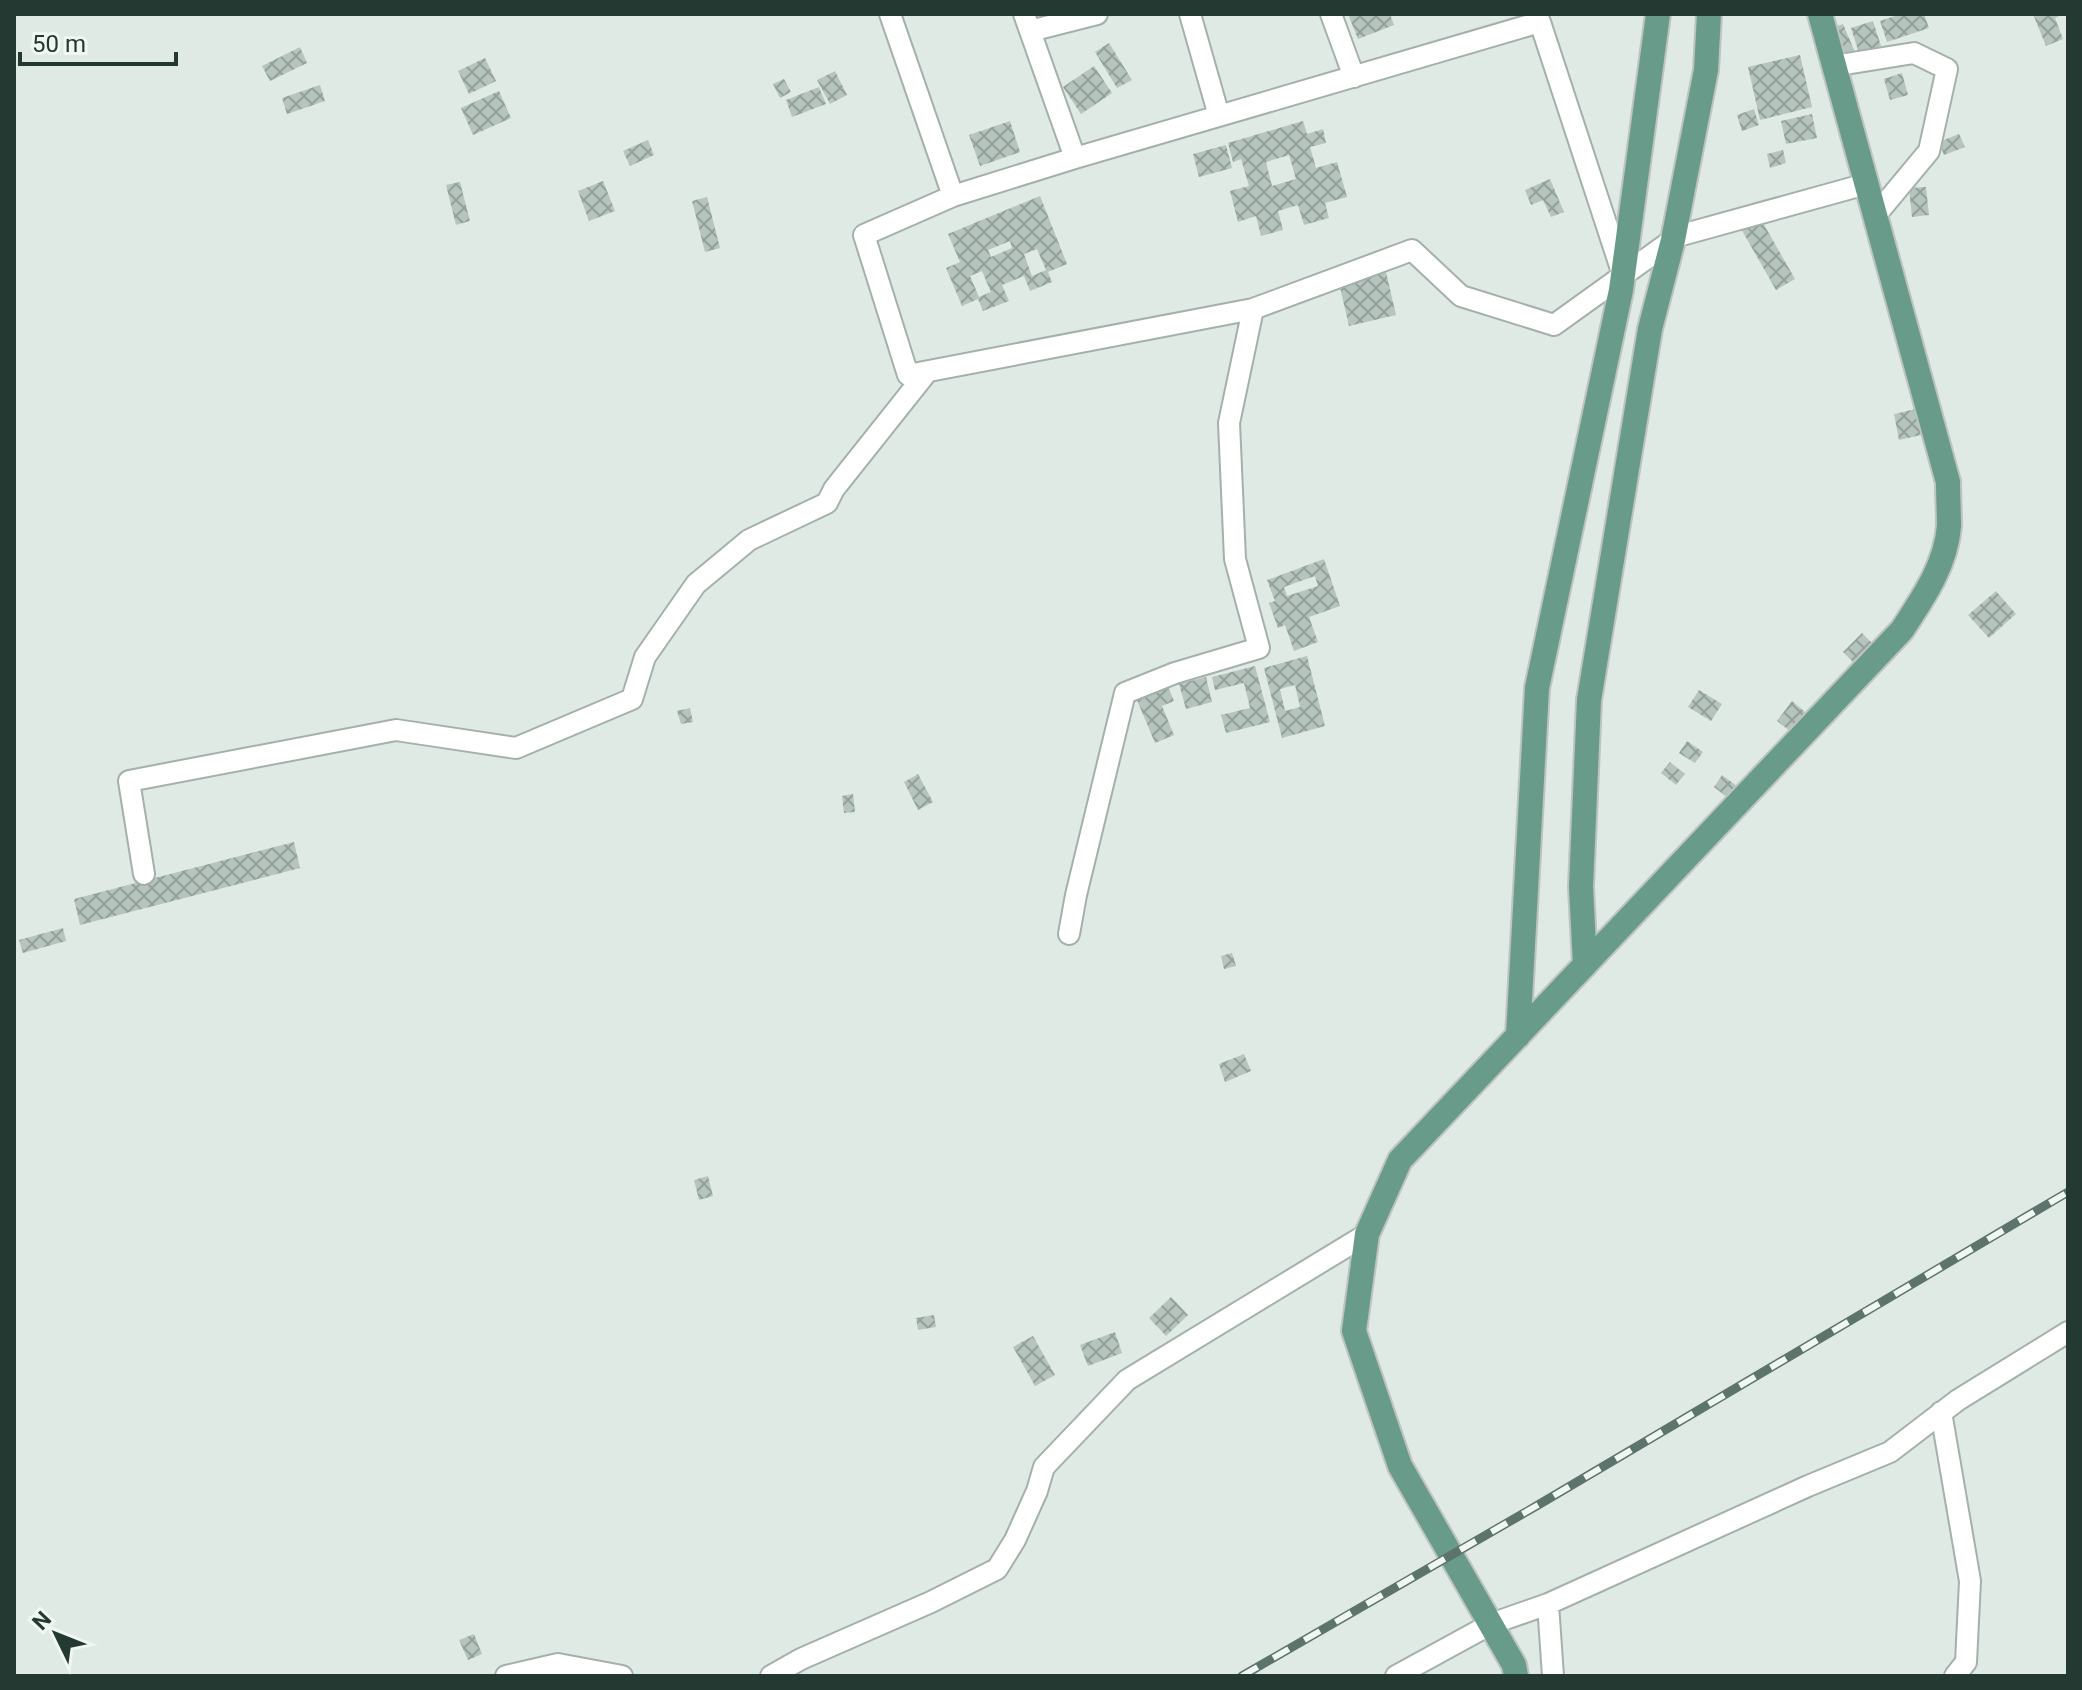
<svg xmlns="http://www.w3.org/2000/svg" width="2082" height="1690" font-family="Roboto,sans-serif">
<defs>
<pattern id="building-cross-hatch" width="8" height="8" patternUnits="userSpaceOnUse" patternTransform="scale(2)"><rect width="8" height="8" fill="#b6c4be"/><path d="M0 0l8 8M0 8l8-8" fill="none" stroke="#94a09b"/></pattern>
</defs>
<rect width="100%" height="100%" fill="#e0eae5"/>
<path fill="url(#building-cross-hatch)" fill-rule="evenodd" d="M 1348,14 L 1390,14 L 1394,25 L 1358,39 Z
M 1901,14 L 1924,14 L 1929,28 L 1887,42 L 1880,21 Z
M 2033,14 L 2064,14 L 2055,18 L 2063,39 L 2046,46 Z
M 1873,21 L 1881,46 L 1859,53 L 1851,28 Z
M 1843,24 L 1854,50 L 1840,56 L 1829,29 Z
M 1109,43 L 1132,80 L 1117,88 L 1095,52 Z
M 300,47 L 307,63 L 270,81 L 262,66 Z
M 1800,55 L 1812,107 L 1760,120 L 1748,67 Z
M 485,58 L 496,81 L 469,94 L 458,71 Z
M 1094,66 L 1112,93 L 1081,114 L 1063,87 Z
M 835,71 L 847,95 L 830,104 L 817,80 Z
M 1902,73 L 1908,95 L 1890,100 L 1884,79 Z
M 784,79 L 791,92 L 780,98 L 773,84 Z
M 320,85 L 325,101 L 287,114 L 282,98 Z
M 819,87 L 826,104 L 792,117 L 786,100 Z
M 499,91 L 511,118 L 473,135 L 461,108 Z
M 1754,109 L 1759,125 L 1742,131 L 1737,115 Z
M 1812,114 L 1817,138 L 1786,144 L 1781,121 Z
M 1010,121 L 1020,152 L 980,166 L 969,135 Z
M 1303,121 L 1307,134 L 1323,129 L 1326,143 L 1310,147 L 1316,168 L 1337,162 L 1347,197 L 1325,203 L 1329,218 L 1304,225 L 1298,205 L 1278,211 L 1283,230 L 1261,236 L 1256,216 L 1238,222 L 1230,191 L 1249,186 L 1241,159 L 1233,162 L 1228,143 ZM 1289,155 L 1296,179 L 1272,186 L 1266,162 Z
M 1959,134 L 1965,147 L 1944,155 L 1939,142 Z
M 648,140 L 654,155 L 630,166 L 623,151 Z
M 1226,145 L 1232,168 L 1199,177 L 1193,154 Z
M 1783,150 L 1786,163 L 1770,168 L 1767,154 Z
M 1550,179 L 1564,212 L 1551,217 L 1543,200 L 1531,205 L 1525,190 Z
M 603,181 L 615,211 L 589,221 L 578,191 Z
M 460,182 L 470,221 L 456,225 L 446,185 Z
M 1926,187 L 1929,215 L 1912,217 L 1909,188 Z
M 1040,196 L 1067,264 L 1048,272 L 1052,282 L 1030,291 L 1024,276 L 1002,285 L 1009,301 L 983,311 L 978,299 L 962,306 L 946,268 L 960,262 L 948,234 ZM 1010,241 L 1012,248 L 991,257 L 988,250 ZM 1037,249 L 1046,270 L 1032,276 L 1024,254 ZM 982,271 L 991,292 L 979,297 L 970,276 Z
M 707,197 L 720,248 L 705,252 L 692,201 Z
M 1759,216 L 1795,279 L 1776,290 L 1740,227 Z
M 1386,272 L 1396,315 L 1349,326 L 1339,283 Z
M 1916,409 L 1921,435 L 1899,440 L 1894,414 Z
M 1324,559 L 1340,606 L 1309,617 L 1318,642 L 1294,651 L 1285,625 L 1278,628 L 1269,603 L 1275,601 L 1267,580 ZM 1315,576 L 1318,586 L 1287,596 L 1284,587 Z
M 1996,591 L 2016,614 L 1989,638 L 1968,615 Z
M 1862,633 L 1874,645 L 1855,664 L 1843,652 Z
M 1307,656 L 1325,726 L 1282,738 L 1264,668 ZM 1295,685 L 1300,707 L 1285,711 L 1280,689 Z
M 1255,666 L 1270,722 L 1226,733 L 1221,715 L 1250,708 L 1244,683 L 1215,690 L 1212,677 Z
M 1206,677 L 1212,702 L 1186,709 L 1179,684 Z
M 1168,687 L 1174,701 L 1162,706 L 1174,735 L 1155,743 L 1137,700 Z
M 1699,690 L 1722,704 L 1711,721 L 1688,707 Z
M 1792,701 L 1805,712 L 1790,731 L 1777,721 Z
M 690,708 L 693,722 L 681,724 L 677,711 Z
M 1687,741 L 1703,752 L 1695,763 L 1679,753 Z
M 1670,762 L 1685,774 L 1676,785 L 1661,773 Z
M 918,774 L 933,802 L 918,810 L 904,782 Z
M 1722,775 L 1737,786 L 1728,798 L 1714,787 Z
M 853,794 L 855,812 L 844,813 L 842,796 Z
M 294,842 L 300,868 L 80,925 L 74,899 Z
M 63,928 L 66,941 L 23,953 L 19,940 Z
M 1232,953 L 1236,966 L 1224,969 L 1221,956 Z
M 1244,1054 L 1251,1071 L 1225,1082 L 1219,1064 Z
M 708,1176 L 713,1196 L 699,1200 L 694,1180 Z
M 1171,1297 L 1188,1315 L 1166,1336 L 1149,1318 Z
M 934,1315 L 936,1327 L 918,1330 L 916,1318 Z
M 1115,1332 L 1122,1353 L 1088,1366 L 1080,1345 Z
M 1033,1336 L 1055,1375 L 1035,1386 L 1013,1347 Z
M 474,1634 L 482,1654 L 468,1660 L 459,1640 Z"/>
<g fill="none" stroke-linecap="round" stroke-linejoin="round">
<defs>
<path id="minor" d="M 890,14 L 953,196 L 864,235 L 908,375 L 1253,309
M 1190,14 L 1219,116
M 1331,14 L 1354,77
M 1030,31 L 1097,14
M 1833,66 L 1914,53 L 1947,69 L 1929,151 L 1875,216
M 1075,158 L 1540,22 L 1622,272
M 953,196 L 1075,158 L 1024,14
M 144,874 L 129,781 L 396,730 L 516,748 L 632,699 L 645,657 L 696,584 L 749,540 L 827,503 L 834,489 L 927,372
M 1069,934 L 1076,895 L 1125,693 L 1175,673 L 1259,648 L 1235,559 L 1229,423 L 1253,309 L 1412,250 L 1461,296 L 1554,325 L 1678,236 L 1866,184
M 1941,1412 L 1970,1581 L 1966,1662 L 1955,1676
M 506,1676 L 558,1664 L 622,1676
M 771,1676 L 801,1659 L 931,1602 L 997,1569 L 1015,1540 L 1037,1491 L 1044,1467 L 1127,1380 L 1367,1234
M 1396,1676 L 1491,1624 L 1548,1604
M 1553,1676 L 1548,1604 L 1808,1486 L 1890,1452 L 1958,1400 L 2068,1332"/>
<path id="major" d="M 1585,965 L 1581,887 L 1589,700 L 1650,329 L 1673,240 L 1706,70 L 1709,14
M 1518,1036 L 1537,688 L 1621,290 L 1658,14
M 1516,1676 L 1514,1665 L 1400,1466 L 1354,1331 L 1367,1234 L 1400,1160 L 1902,630 C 1923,598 1946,565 1949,526 C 1949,512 1948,496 1948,482 L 1820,14"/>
</defs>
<use href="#minor" stroke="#a4b1ab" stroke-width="24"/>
<use href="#major" stroke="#bdc4c1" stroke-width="28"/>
<use href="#minor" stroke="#fff" stroke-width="20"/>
<use href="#major" stroke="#699b8b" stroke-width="24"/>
<defs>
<path id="rail" d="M 1242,1676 L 1538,1505 L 2068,1192"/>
</defs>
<use href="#rail" stroke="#5d746c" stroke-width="9"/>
<use href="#rail" stroke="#f0f7f3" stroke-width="6" stroke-dasharray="18" stroke-linecap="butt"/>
</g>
<rect width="2082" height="1690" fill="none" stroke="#233931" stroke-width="32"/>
<g transform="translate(56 1634) rotate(313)" stroke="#f0f7f3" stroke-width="6" paint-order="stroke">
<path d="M0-6L14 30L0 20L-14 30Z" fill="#233931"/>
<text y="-12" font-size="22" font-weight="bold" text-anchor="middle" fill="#233931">N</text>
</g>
<path d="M20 52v12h156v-12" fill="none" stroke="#233931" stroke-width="4"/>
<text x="32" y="52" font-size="24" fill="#233931" stroke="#f0f7f3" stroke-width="6" paint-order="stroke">50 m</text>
</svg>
